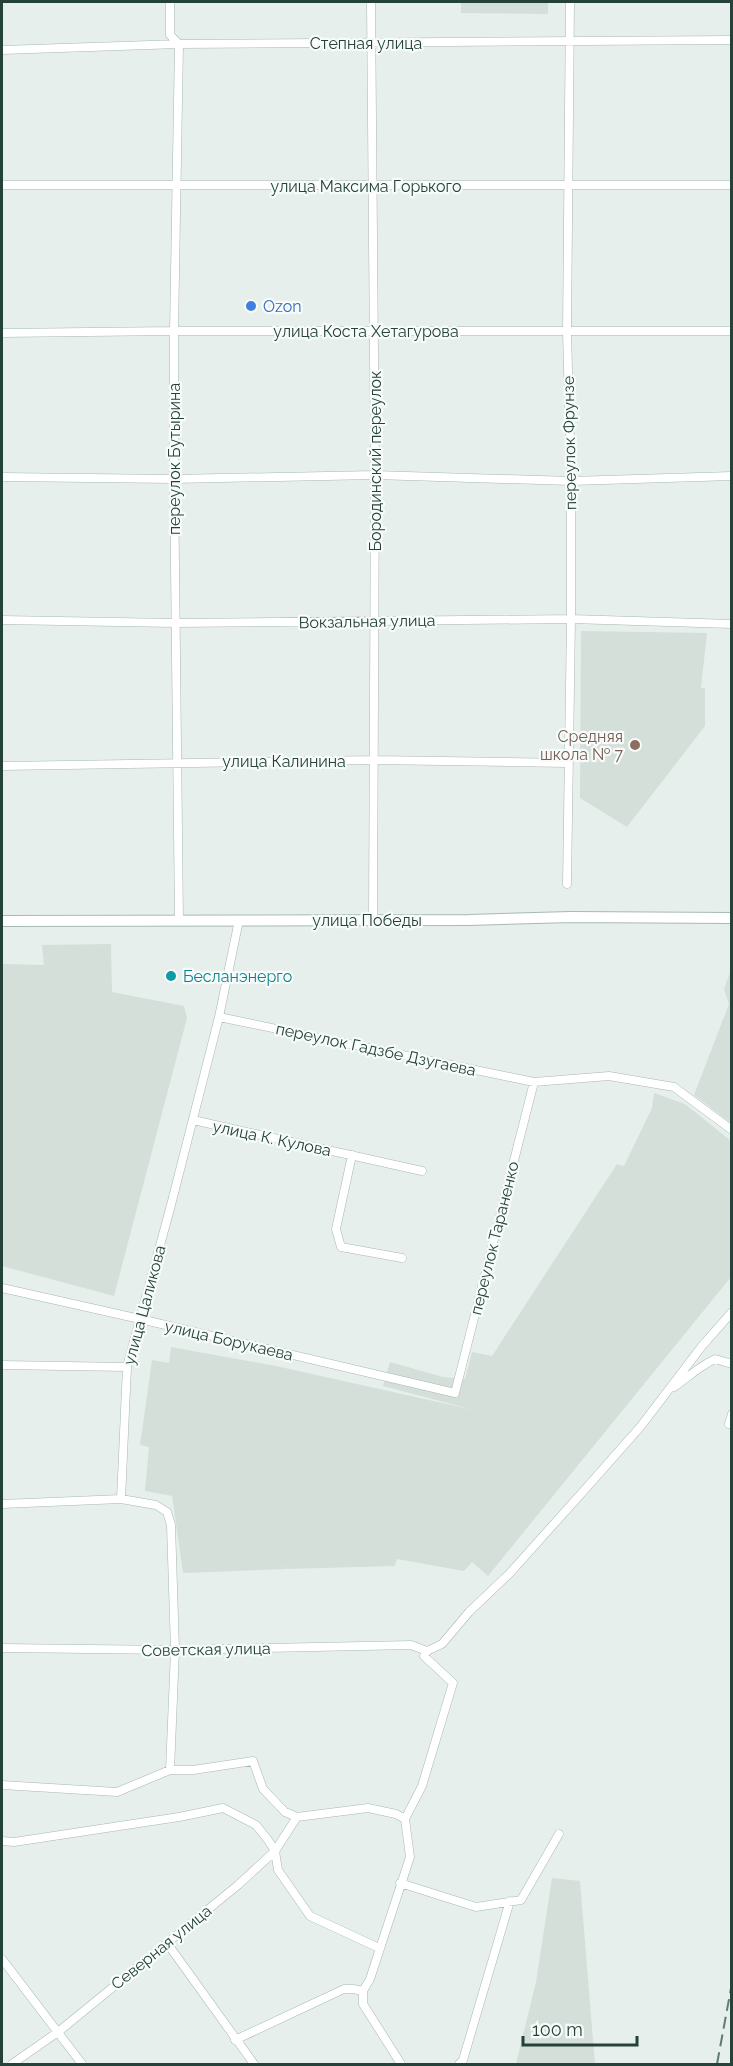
<svg xmlns="http://www.w3.org/2000/svg" width="733" height="2066" font-family="Raleway,sans-serif">
<rect width="100%" height="100%" fill="#e6efeb"/>
<path fill="#d4dfda" d="M 461,2 L 548,2 L 548,14 L 461,13 Z
M 581,631 L 707,633 L 701,688 L 705,688 L 705,726 L 627,827 L 580,798 Z
M 111,944 L 112,992 L 184,1006 L 187,1018 L 114,1296 L 2,1266 L 2,964 L 44,965 L 42,945 Z
M 731,970 L 732,1123 L 731,1123 L 694,1095 L 729,1004 L 724,989 Z
M 654,1093 L 685,1104 L 731,1141 L 731,1277 L 488,1576 L 472,1562 L 464,1571 L 397,1559 L 395,1566 L 286,1569 L 286,1565 L 285,1569 L 183,1573 L 172,1496 L 145,1491 L 149,1447 L 140,1445 L 152,1360 L 169,1363 L 171,1347 L 276,1366 L 474,1410 L 383,1386 L 390,1362 L 443,1377 L 465,1379 L 472,1352 L 492,1356 L 617,1164 L 624,1166 L 652,1108 Z
M 552,1878 L 580,1881 L 595,2064 L 516,2064 L 536,1982 Z"/>
<g fill="none" stroke-linecap="round" stroke-linejoin="round">
<defs>
<path id="street" d="M 170,2 L 170,35 L 179,44 L 174,331 L 174,479 L 179,920
M 371,2 L 375,475 L 373,920
M 2,50 L 179,44 L 732,40
M 2,185 L 732,185
M 2,333 L 174,331 L 732,331
M 2,477 L 174,479 L 375,475 L 571,481 L 732,476
M 2,620 L 175,623 L 571,619 L 732,624
M 2,766 L 373,760 L 567,763
M 567,884 L 571,619 L 571,481 L 567,332 L 570,2
M 219,1017 L 534,1082 L 609,1076 L 674,1087 L 732,1130
M 193,1120 L 422,1171
M 352,1155 L 336,1229 L 341,1247 L 402,1258
M 2,1288 L 140,1319 L 455,1393 L 534,1082
M 2,1365 L 127,1367
M 674,1387 C 688,1377 700,1366 715,1359 L 732,1364
M 729,1424 L 732,1414
M 2,1504 L 121,1499
M 2,1648 L 175,1650 L 411,1645 L 427,1651 L 442,1644 L 469,1612 L 509,1574 L 588,1486 L 641,1426 L 702,1346 L 732,1312
M 170,1770 L 175,1650 L 171,1525 L 167,1512 L 156,1505 L 121,1499 L 127,1367 L 171,1205 L 219,1017 L 239,920
M 2,1785 L 117,1792 L 170,1770 L 193,1770 L 253,1761 L 263,1789 L 285,1812 L 297,1817 L 368,1808 L 396,1814 L 405,1819 L 422,1786 L 453,1683 L 424,1656 L 427,1651
M 2,1841 L 14,1842 L 179,1817 L 223,1808 L 256,1825 L 268,1840 L 275,1851 L 278,1870 L 310,1916 L 379,1948
M 400,1883 L 476,1907 L 521,1900 L 559,1834
M 167,1943 L 254,2064
M 2,1959 L 82,2064
M 363,1991 L 370,1979 L 410,1857 L 405,1819
M 235,2040 L 344,1989 L 353,1989 L 363,1991 L 363,2004 L 401,2064
M 12,2064 L 58,2032 L 238,1885 L 275,1851 L 297,1817
M 459,2064 L 463,2060 L 510,1901"/>
<path id="secondary" d="M 2,921 L 469,920 L 571,917 L 732,918"/>
</defs>
<use href="#street" stroke="#a8b8b2" stroke-width="9"/>
<use href="#secondary" stroke="#a4bbb3" stroke-width="12"/>
<use href="#street" stroke="#fff" stroke-width="8"/>
<use href="#secondary" stroke="#fff" stroke-width="10"/>
<path stroke="#5f7d75" stroke-width="2" stroke-dasharray="12 6" stroke-linecap="butt" d="M 717,2064 L 732,1983"/>
</g>
<circle fill="#3f7fe0" stroke="#f7fbf9" stroke-width="2" cx="251" cy="306" r="6"/>
<circle fill="#8d6e63" stroke="#f7fbf9" stroke-width="2" cx="635" cy="745" r="6"/>
<circle fill="#0f9aa8" stroke="#f7fbf9" stroke-width="2" cx="171" cy="976" r="6"/>
<g text-anchor="middle" stroke-width="4.5" stroke-linejoin="round" paint-order="stroke">
<g font-size="16" fill="#24423a" stroke="#f7fbf9">
<text x="366" y="49">Степная улица</text>
<text x="366" y="192">улица Максима Горького</text>
<text x="366" y="337">улица Коста Хетагурова</text>
<text transform="translate(569 443) rotate(-91)" y="6">переулок Фрунзе</text>
<text transform="translate(174 459) rotate(-90)" y="6">переулок Бутырина</text>
<text transform="translate(375 461) rotate(-90)" y="6">Бородинский переулок</text>
<text transform="translate(367 621) rotate(-1)" y="6">Вокзальная улица</text>
<text x="284" y="767">улица Калинина</text>
<text x="367" y="926">улица Победы</text>
<text transform="translate(376 1049) rotate(12)" y="6">переулок Гадзбе Дзугаева</text>
<text transform="translate(272 1138) rotate(12)" y="6">улица К. Кулова</text>
<text transform="translate(494 1238) rotate(-76)" y="6">переулок Тараненко</text>
<text transform="translate(144 1305) rotate(-75)" y="6">улица Цаликова</text>
<text transform="translate(229 1340) rotate(13)" y="6">улица Борукаева</text>
<text transform="translate(206 1649) rotate(-1)" y="6">Советская улица</text>
<text transform="translate(161 1947) rotate(-39)" y="6">Северная улица</text>
</g>
<g font-size="16" fill="#366cbe" stroke="#f7fbf9" text-anchor="start">
<text x="263" y="312">Ozon</text>
</g>
<g font-size="16" fill="#785e54" stroke="#f7fbf9" text-anchor="end">
<text x="623" y="742">Средняя<tspan x="623" dy="18">школа № 7</tspan></text>
</g>
<g font-size="16" fill="#0d838f" stroke="#f7fbf9" text-anchor="start">
<text x="183" y="982">Бесланэнерго</text>
</g>
</g>
<rect width="733" height="2066" fill="none" stroke="#24423a" stroke-width="6"/>
<path d="M523 2036v9h114v-9" fill="none" stroke="#24423a" stroke-width="3"/>
<text x="532" y="2036" font-size="18" fill="#24423a" stroke="#f7fbf9" stroke-width="4.5" paint-order="stroke">100 m</text>
</svg>
